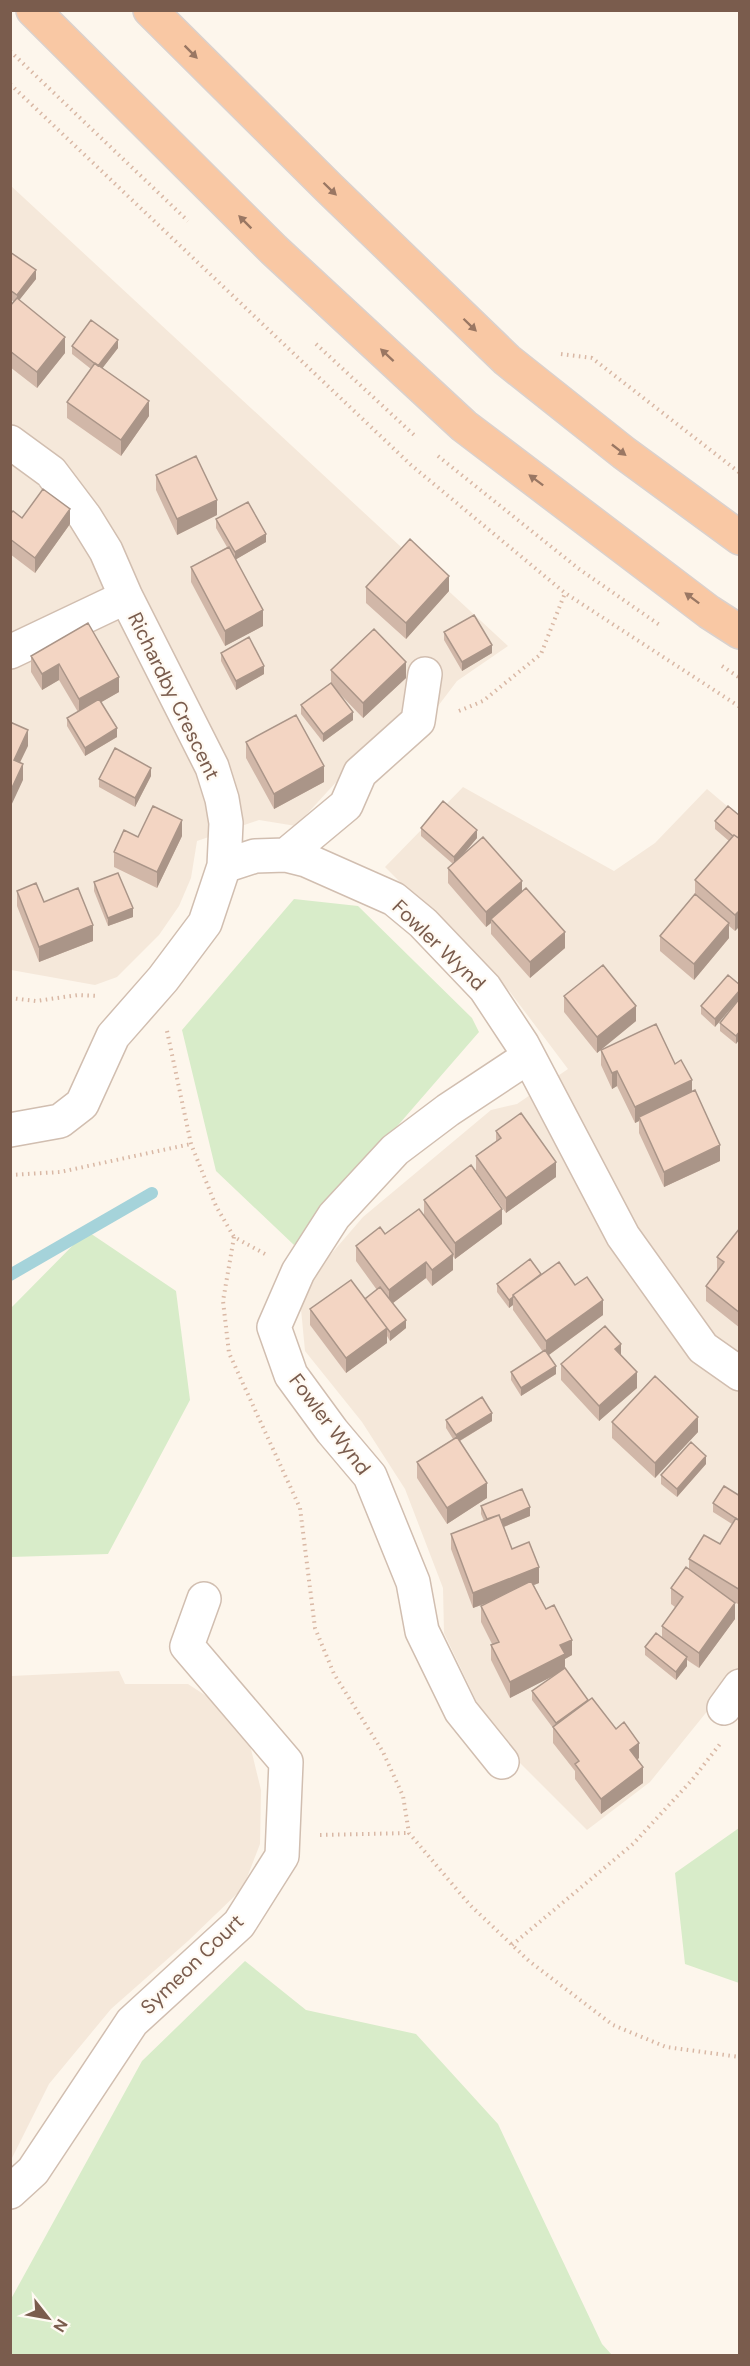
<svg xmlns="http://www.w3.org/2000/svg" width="750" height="2366" font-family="'DM Sans',sans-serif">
<rect width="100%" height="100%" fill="#fdf6ec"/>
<path fill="#f5e8da" d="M 10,185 L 508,646 L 457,681 L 429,718 L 370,745 L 296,826 L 259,820 L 197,841 L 191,878 L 179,906 L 159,935 L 117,977 L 95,985 L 11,970 Z
M 463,787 L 614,871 L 655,843 L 707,789 L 740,817 L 739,1667 L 730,1683 L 650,1782 L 587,1830 L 509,1752 L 482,1713 L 444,1633 L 443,1588 L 405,1489 L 362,1422 L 305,1351 L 301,1309 L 313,1275 L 363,1217 L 491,1110 L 517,1104 L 568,1069 L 510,992 L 385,867 Z
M 119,1671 L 125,1684 L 188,1684 L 214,1701 L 248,1737 L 261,1790 L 260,1844 L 243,1888 L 188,1941 L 111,2009 L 49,2084 L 11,2160 L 11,1676 Z"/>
<path fill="#d8ecc9" d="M 294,899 L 358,906 L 472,1018 L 479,1032 L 294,1245 L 216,1171 L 182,1030 Z
M 87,1231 L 176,1291 L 190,1400 L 108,1554 L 11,1557 L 11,1308 Z
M 739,1828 L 739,1983 L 685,1964 L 675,1873 Z
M 245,1961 L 306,2010 L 416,2034 L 498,2124 L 602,2344 L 612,2355 L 11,2355 L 11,2299 L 142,2061 Z"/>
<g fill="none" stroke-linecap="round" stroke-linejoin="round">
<path stroke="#a5d3da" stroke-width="12" d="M 10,1275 L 152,1193"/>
<defs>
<path id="minor" d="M 10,442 L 51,472 L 85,517 L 106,551 L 126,597 L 212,767 L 222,799 L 226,823 L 224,866 L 205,923 L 163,979 L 113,1036 L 82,1104 L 60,1121 L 10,1130
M 10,652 L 126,597
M 286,855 L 346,805 L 360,773 L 418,721 L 425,674
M 224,866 L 255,856 L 286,855 L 306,860 L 394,899 L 423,923 L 485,988 L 522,1044 L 623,1236 L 703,1348 L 740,1374
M 724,1708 L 740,1686
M 502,1762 L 461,1711 L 422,1631 L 413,1582 L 370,1476 L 332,1431 L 291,1375 L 274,1327 L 298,1272 L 334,1216 L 395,1150 L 448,1110 L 528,1057
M 10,2192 L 33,2171 L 132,2022 L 239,1924 L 282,1856 L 286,1762 L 187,1646 L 204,1599"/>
<path id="trunk" d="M 33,10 L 274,250 L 464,426 L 709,612 L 740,632
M 150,10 L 329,188 L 507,360 L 624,453 L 740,538"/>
</defs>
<use href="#minor" stroke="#d1beb0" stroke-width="36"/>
<use href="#trunk" stroke="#dad1cd" stroke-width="36"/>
<path stroke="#d9b8a5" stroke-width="4" stroke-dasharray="1.5 4.5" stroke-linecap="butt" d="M 10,51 L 188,221
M 10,84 L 411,465 L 565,593 L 740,707
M 316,344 L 414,435
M 561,354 L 592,358 L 740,473
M 438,456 L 579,569 L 661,626
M 722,666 L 740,678
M 459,711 L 483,701 L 541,654 L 565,593
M 10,998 L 36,1001 L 78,995 L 99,996
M 167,1031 L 191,1144 L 216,1206 L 234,1237 L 265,1254
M 10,1175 L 60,1172 L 191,1144
M 234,1237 L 223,1301 L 229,1353 L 300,1508 L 315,1628 L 334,1674 L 383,1752 L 403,1796 L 409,1833 L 470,1905 L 529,1961 L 613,2025 L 666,2047 L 740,2057
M 320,1835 L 409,1833
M 512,1945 L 633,1844 L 692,1780 L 720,1744"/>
<use href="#minor" stroke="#fff" stroke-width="33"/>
<use href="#trunk" stroke="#f9c8a4" stroke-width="33"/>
</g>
<path fill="#d1b7a8" d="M 10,252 L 36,279 L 19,300 L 65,353 L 37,388 L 10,367 L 10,306 L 14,302 L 10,299 Z
M 72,346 L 118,348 L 102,368 L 149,416 L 121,456 L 67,418 L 67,402 L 91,369 L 72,354 Z
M 156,475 L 217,515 L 177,535 L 156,490 Z
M 10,514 L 22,518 L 70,524 L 35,573 L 10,554 Z
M 216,519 L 266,542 L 236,559 L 263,626 L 225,646 L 191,582 L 191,567 L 227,547 L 216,528 Z
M 366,587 L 449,591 L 406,639 L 366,603 Z
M 88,623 L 119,692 L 101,702 L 117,737 L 85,756 L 67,726 L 67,718 L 78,712 L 59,680 L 42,690 L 31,672 L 31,656 Z
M 444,632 L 492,653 L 462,671 L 444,640 Z
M 221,653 L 264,674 L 236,690 L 221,661 Z
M 331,670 L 406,678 L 363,718 L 336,690 L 353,720 L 323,742 L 301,714 L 301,705 L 331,684 Z
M 246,742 L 324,782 L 274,809 L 246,758 Z
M 151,776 L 135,807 L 99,787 L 99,779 Z
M 740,816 L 735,931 L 729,926 L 729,938 L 694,980 L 660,951 L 660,936 L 695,894 L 695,880 L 729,841 L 715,829 L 715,821 Z
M 421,828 L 477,838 L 462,856 L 522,892 L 565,948 L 530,978 L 491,934 L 491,923 L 486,927 L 448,883 L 448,868 L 453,864 L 421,836 Z
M 182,836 L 157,888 L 114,867 L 114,852 L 138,837 Z
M 94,882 L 133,917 L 108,926 L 94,891 Z
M 17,891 L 44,902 L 93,941 L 39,962 L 17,906 Z
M 728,975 L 715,1027 L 701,1014 L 701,1006 Z
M 564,996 L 636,1021 L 597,1053 L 564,1012 Z
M 740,998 L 736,1044 L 720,1031 L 720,1023 Z
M 601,1050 L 675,1064 L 692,1092 L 720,1161 L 664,1187 L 639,1133 L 639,1121 L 635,1123 L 617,1086 L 612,1089 L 601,1065 Z
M 496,1131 L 556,1177 L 506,1213 L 476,1171 L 476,1156 L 496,1142 Z
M 424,1200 L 502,1224 L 455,1259 L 453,1256 L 453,1270 L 432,1286 L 426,1278 L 393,1303 L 406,1328 L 390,1341 L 387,1336 L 387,1343 L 346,1373 L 310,1325 L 310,1309 L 365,1299 L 377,1290 L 356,1261 L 356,1246 L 385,1234 L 424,1215 Z
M 740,1228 L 740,1328 L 706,1301 L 706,1286 L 717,1272 L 717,1257 Z
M 541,1274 L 575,1285 L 603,1315 L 549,1355 L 556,1374 L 521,1396 L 511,1380 L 511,1372 L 543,1352 L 513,1310 L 513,1305 L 509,1308 L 497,1292 L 497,1284 Z
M 561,1364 L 637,1388 L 599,1421 L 561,1380 Z
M 446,1420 L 492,1421 L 460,1441 L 487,1498 L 447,1524 L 417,1478 L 417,1462 L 453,1439 L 446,1428 Z
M 612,1422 L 698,1432 L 655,1478 L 612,1438 Z
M 706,1464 L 677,1497 L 661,1484 L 661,1475 Z
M 740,1496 L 740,1605 L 730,1600 L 735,1619 L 699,1668 L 687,1660 L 687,1666 L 676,1680 L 645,1655 L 645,1647 L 662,1638 L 662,1626 L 675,1607 L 671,1604 L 671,1588 L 689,1569 L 689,1559 L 720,1544 L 732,1524 L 713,1512 L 713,1503 Z
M 481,1506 L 530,1516 L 504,1527 L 512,1549 L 539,1583 L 534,1585 L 546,1609 L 572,1655 L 565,1659 L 565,1668 L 588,1700 L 639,1758 L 637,1760 L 643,1783 L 601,1814 L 575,1779 L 575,1771 L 553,1743 L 553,1728 L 532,1700 L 532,1691 L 556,1674 L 510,1698 L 491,1660 L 491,1645 L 492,1644 L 481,1622 L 481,1606 L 487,1603 L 473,1608 L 451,1549 L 451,1534 L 484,1521 L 481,1514 Z"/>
<path fill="#aa9588" d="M 36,270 L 36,279 L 17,303 L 17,295 Z
M 65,337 L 65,353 L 37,388 L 37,372 Z
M 118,340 L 118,348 L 98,374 L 98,366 Z
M 149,401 L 149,416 L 121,456 L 121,440 Z
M 217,500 L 217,515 L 177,535 L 177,519 Z
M 70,509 L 70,524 L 35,573 L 35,558 Z
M 266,534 L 266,542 L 235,560 L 235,552 Z
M 449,576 L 449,591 L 406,639 L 406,623 Z
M 263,610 L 263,626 L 225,646 L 225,631 Z
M 492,645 L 492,653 L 462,671 L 462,662 Z
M 406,662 L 406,678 L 363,718 L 363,703 Z
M 59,664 L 59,680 L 42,690 L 42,674 Z
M 264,666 L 264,674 L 236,690 L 236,681 Z
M 119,677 L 119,692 L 79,715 L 79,699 Z
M 353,712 L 353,720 L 323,742 L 323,734 Z
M 117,728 L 117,737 L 85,756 L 85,748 Z
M 28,730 L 28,746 L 14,775 L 14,760 Z
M 23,764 L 23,780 L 10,808 L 10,792 Z
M 324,766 L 324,782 L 274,809 L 274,794 Z
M 151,768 L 151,776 L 135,807 L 135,798 Z
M 182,820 L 182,836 L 157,888 L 157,872 Z
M 477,830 L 477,838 L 454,865 L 454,857 Z
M 522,881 L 522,897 L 491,919 L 491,923 L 486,927 L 486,912 Z
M 133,908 L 133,917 L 108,926 L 108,918 Z
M 740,910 L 740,926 L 735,931 L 735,915 Z
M 729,923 L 729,938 L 694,980 L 694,964 Z
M 93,925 L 93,941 L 39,962 L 39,947 Z
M 565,932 L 565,948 L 530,978 L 530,962 Z
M 740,990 L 740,998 L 715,1027 L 715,1019 Z
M 636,1006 L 636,1021 L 597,1053 L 597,1037 Z
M 740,1031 L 740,1039 L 736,1044 L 736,1036 Z
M 617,1071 L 617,1086 L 612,1089 L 612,1073 Z
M 692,1080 L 692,1096 L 639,1117 L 639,1121 L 635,1123 L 635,1107 Z
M 720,1145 L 720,1161 L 664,1187 L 664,1172 Z
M 556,1162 L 556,1177 L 506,1213 L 506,1198 Z
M 502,1209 L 502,1224 L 455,1259 L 455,1243 Z
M 453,1254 L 453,1270 L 432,1286 L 432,1270 Z
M 426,1262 L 426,1278 L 389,1306 L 389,1290 Z
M 513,1297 L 513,1305 L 509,1308 L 509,1300 Z
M 603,1300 L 603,1315 L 546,1357 L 546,1341 Z
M 406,1320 L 406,1328 L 390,1341 L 390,1332 Z
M 387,1328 L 387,1343 L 346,1373 L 346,1358 Z
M 621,1344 L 621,1360 L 615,1349 Z
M 556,1366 L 556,1374 L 521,1396 L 521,1388 Z
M 637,1372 L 637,1388 L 599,1421 L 599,1406 Z
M 492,1413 L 492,1421 L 456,1443 L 456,1435 Z
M 698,1417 L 698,1432 L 655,1478 L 655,1463 Z
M 706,1456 L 706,1464 L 677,1497 L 677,1489 Z
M 487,1483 L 487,1498 L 447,1524 L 447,1508 Z
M 530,1507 L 530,1516 L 489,1533 L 489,1525 Z
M 539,1567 L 539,1583 L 473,1608 L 473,1593 Z
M 735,1603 L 735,1619 L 699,1668 L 699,1653 Z
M 572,1640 L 572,1655 L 565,1659 L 565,1670 L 510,1698 L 510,1682 L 560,1645 Z
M 687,1657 L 687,1666 L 676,1680 L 676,1672 Z
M 639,1743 L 639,1758 L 630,1765 L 630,1750 Z
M 643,1767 L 643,1783 L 601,1814 L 601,1799 Z"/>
<path fill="#f3d5c3" stroke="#aa9588" stroke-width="1.5" d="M 10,252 L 36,270 L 17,295 L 10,290 Z
M 17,298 L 65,337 L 37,372 L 10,351 L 10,306 Z
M 91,320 L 118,340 L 98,366 L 72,346 Z
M 95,363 L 149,401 L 121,440 L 67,402 Z
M 196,456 L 217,500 L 177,519 L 156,475 Z
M 43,489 L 70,509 L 35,558 L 10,539 L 10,514 L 13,511 L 22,518 Z
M 248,502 L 266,534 L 235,552 L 216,519 Z
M 410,539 L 449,576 L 406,623 L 366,587 Z
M 229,547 L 263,610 L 225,631 L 191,567 Z
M 474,615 L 492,645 L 462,662 L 444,632 Z
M 88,623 L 119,677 L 79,699 L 59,664 L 42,674 L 31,656 Z
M 374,629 L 406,662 L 363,703 L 331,670 Z
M 249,637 L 264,666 L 236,681 L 221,653 Z
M 331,683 L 353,712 L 323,734 L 301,705 Z
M 99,699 L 117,728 L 85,748 L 67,718 Z
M 296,715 L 324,766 L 274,794 L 246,742 Z
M 10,722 L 28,730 L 14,760 L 23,764 L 10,792 Z
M 115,748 L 151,768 L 135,798 L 99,779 Z
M 443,801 L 477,830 L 454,857 L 421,828 Z
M 153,806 L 182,820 L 157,872 L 114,852 L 124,830 L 138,837 Z
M 728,806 L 740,816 L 740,839 L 734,835 L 733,836 L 715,821 Z
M 734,835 L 740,839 L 740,910 L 735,915 L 695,880 Z
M 483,837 L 522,881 L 486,912 L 448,868 Z
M 118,873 L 133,908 L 108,918 L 94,882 Z
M 36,883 L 44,902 L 78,888 L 93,925 L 39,947 L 17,891 Z
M 526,888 L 565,932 L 530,962 L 491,919 Z
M 695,894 L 729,923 L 694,964 L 660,936 Z
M 603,965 L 636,1006 L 597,1037 L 564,996 Z
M 728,975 L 740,985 L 740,990 L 715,1019 L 701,1006 Z
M 740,998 L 740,1031 L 736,1036 L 720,1023 Z
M 656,1024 L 675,1064 L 681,1060 L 692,1080 L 635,1107 L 617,1071 L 612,1073 L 601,1050 Z
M 695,1090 L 720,1145 L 664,1172 L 639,1117 Z
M 521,1113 L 556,1162 L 506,1198 L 476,1156 L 501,1138 L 496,1131 Z
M 471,1165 L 502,1209 L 455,1243 L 424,1200 Z
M 419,1209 L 453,1254 L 432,1270 L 426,1262 L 389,1290 L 356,1246 L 380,1227 L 385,1234 Z
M 740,1228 L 740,1313 L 706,1286 L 724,1262 L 717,1257 Z
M 530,1259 L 541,1274 L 513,1295 L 513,1297 L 509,1300 L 497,1284 Z
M 559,1262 L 575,1285 L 587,1277 L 603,1300 L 546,1341 L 513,1295 Z
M 351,1280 L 387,1328 L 346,1358 L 310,1309 Z
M 380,1287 L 406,1320 L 390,1332 L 365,1299 Z
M 605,1326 L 621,1344 L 615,1349 L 637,1372 L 599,1406 L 561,1364 Z
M 545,1350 L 556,1366 L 521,1388 L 511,1372 Z
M 655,1376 L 698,1417 L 655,1463 L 612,1422 Z
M 482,1397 L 492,1413 L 456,1435 L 446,1420 Z
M 457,1437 L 487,1483 L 447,1508 L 417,1462 Z
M 691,1442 L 706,1456 L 677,1489 L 661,1475 Z
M 724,1486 L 740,1496 L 740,1521 L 713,1503 Z
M 522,1489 L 530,1507 L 501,1520 L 499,1515 L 487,1519 L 481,1506 Z
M 499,1515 L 512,1549 L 529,1542 L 539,1567 L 473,1593 L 451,1534 Z
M 736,1518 L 740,1521 L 740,1590 L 689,1559 L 704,1535 L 720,1544 Z
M 686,1567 L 735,1603 L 699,1653 L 662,1626 L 683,1597 L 671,1588 Z
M 531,1581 L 546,1609 L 554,1605 L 572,1640 L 560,1645 L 565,1654 L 510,1682 L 491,1645 L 499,1642 L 481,1606 Z
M 656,1633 L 687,1657 L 676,1672 L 645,1647 Z
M 565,1668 L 588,1700 L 556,1723 L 532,1691 Z
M 592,1698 L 616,1729 L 624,1722 L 639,1743 L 630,1750 L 643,1767 L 601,1799 L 575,1764 L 579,1761 L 553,1727 Z"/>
<defs><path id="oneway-solid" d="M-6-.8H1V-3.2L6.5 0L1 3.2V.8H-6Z" transform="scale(1.5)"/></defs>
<g fill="#9a7763">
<use href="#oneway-solid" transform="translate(191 52) rotate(45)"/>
<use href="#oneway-solid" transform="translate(330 189) rotate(44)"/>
<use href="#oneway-solid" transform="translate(245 222) rotate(-135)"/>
<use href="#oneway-solid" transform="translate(470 325) rotate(44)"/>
<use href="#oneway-solid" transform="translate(387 355) rotate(-137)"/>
<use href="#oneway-solid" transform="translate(619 450) rotate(38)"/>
<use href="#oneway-solid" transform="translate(536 480) rotate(-143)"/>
<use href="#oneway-solid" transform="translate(692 598) rotate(-143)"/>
</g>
<g text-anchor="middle" stroke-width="4.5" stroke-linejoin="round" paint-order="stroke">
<g font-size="20" fill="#7a5c4d" stroke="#fffaf3">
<text transform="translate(174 696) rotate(64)" y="7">Richardby Crescent</text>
<text transform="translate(439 945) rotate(44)" y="7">Fowler Wynd</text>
<text transform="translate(330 1424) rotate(53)" y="7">Fowler Wynd</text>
<text transform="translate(192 1964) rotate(-44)" y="7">Symeon Court</text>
</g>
</g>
<rect width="750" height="2366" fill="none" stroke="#7a5c4d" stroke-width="24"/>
<g transform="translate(48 2318) rotate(121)" stroke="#fffaf3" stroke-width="4.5" paint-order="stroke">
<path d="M0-4.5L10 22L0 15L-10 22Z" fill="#7a5c4d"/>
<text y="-9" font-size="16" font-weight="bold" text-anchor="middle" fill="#7a5c4d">N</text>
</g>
</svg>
